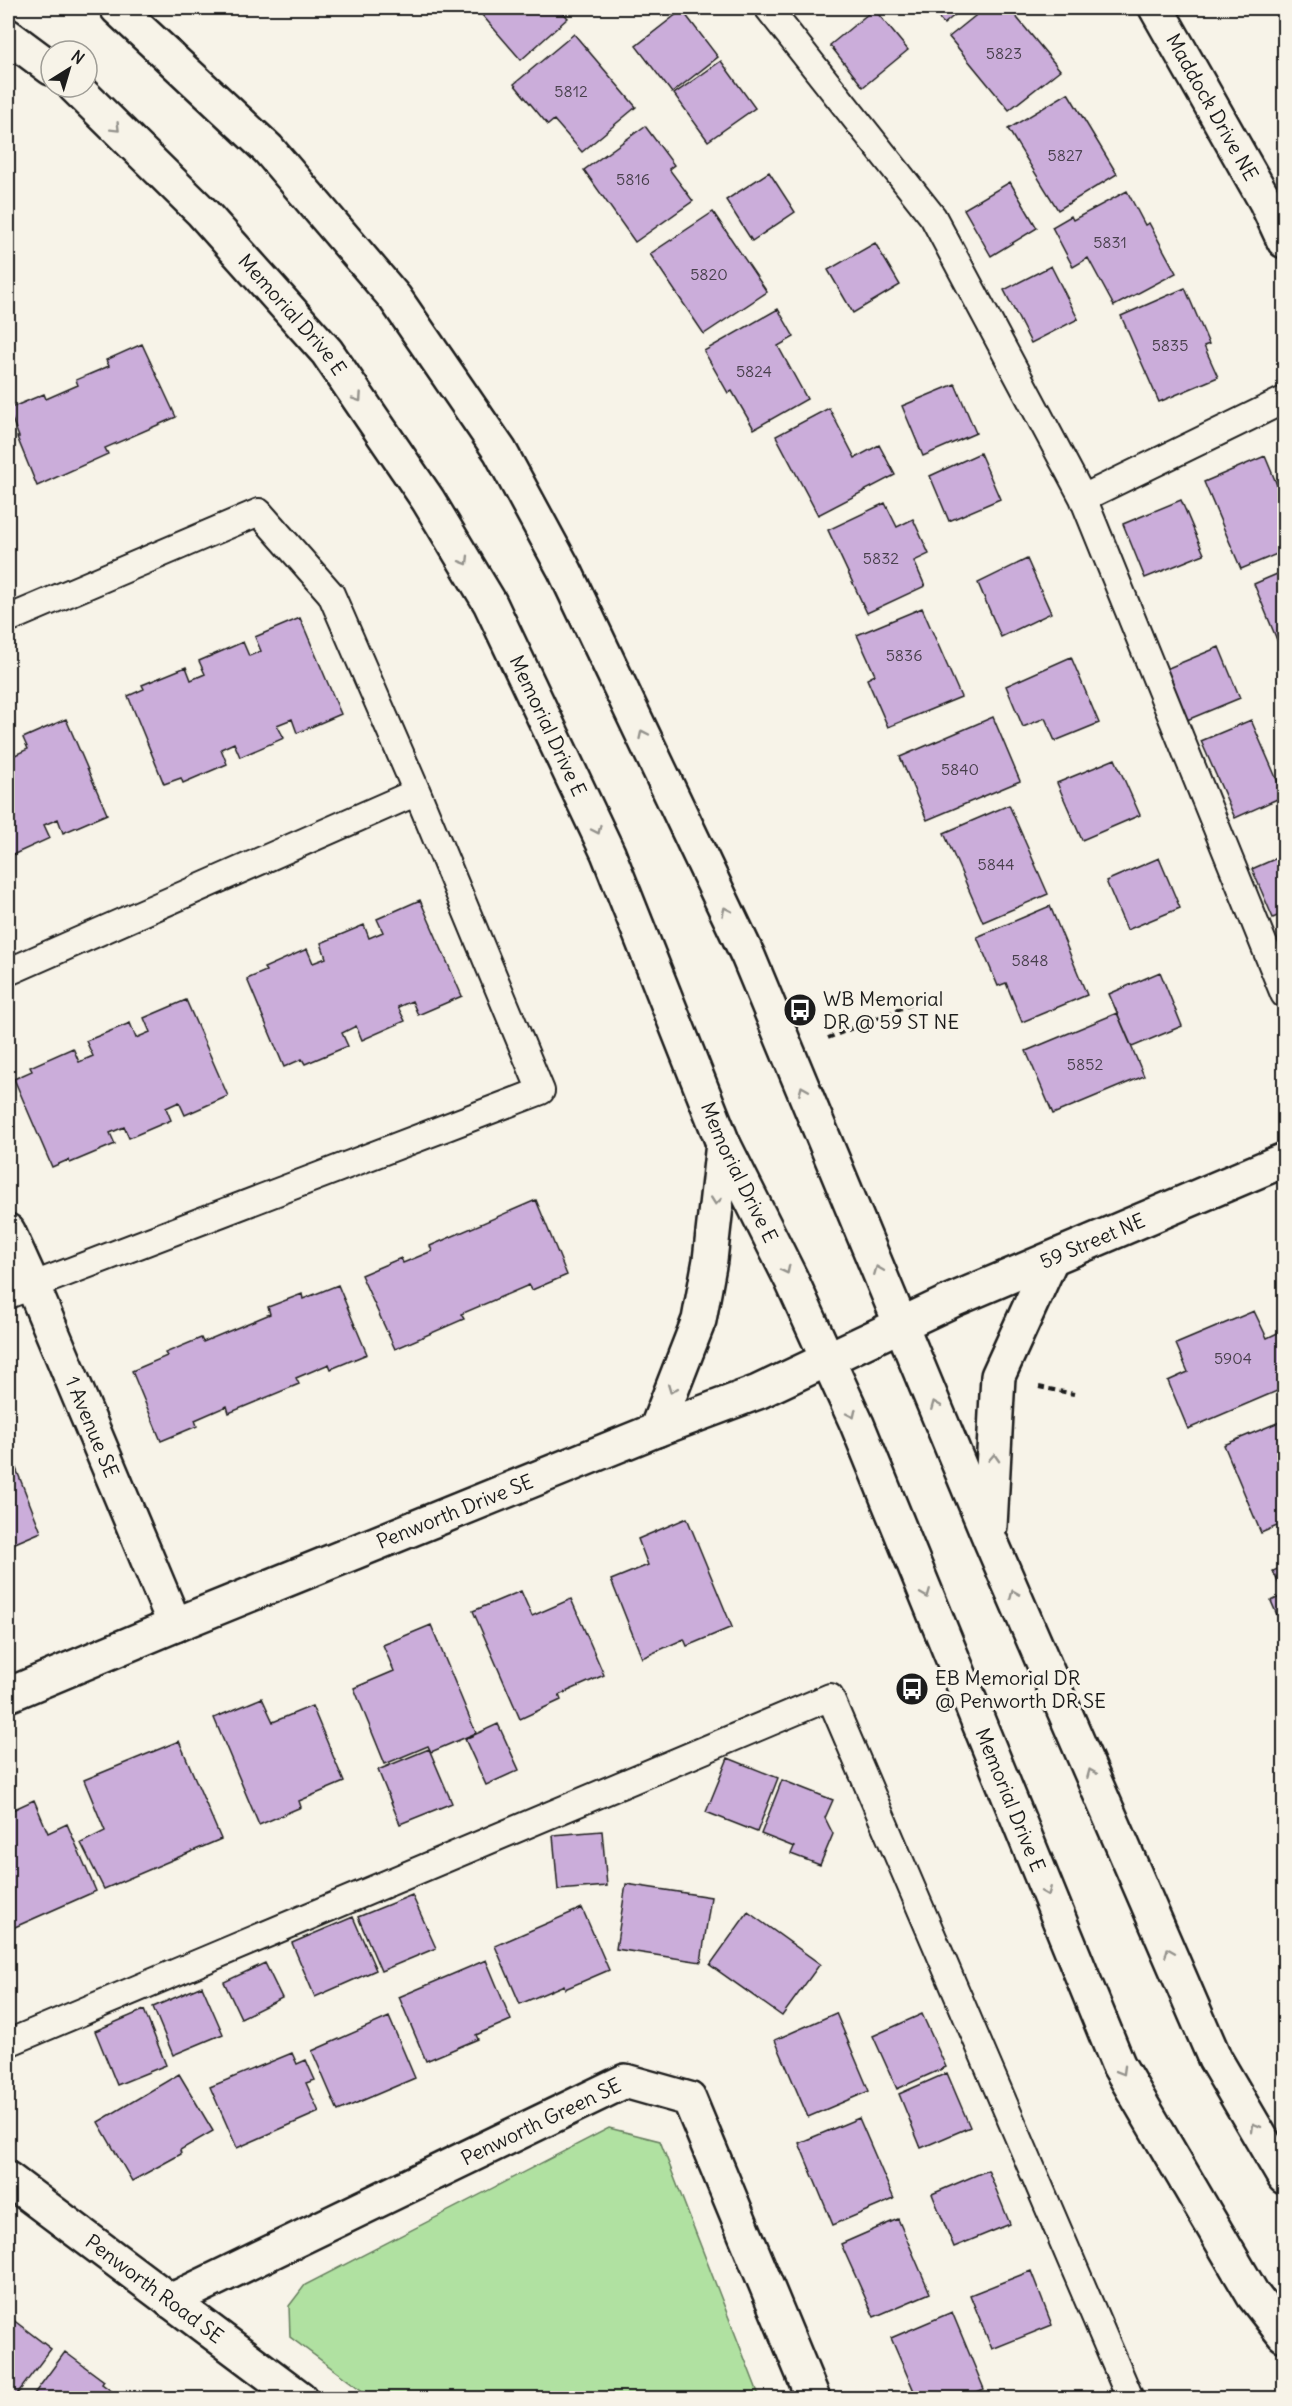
<svg xmlns="http://www.w3.org/2000/svg" width="1292" height="2406" font-family="Delius,sans-serif">
<rect width="100%" height="100%" fill="#f7f3e8"/>
<filter id="ink" filterUnits="userSpaceOnUse"><feTurbulence type="fractalNoise" baseFrequency=".0167" numOctaves="2"/><feDisplacementMap in="SourceGraphic" scale="12" xChannelSelector="R" yChannelSelector="G"/><feConvolveMatrix kernelMatrix="1 2 1 2 8 2 1 2 1" color-interpolation-filters="sRGB"/></filter>
<g filter="url(#ink)">
<path fill="#b0e1a1" stroke="#667e5e" stroke-width="1.5" d="M 609,2128 L 660,2141 L 760,2398 L 372,2398 L 290,2337 L 289,2306 L 305,2285 Z"/>
<path fill="#cbadda" stroke="#1c1c1c" stroke-width="1.5" d="M 476,8 L 559,8 L 568,18 L 521,60 Z
M 930,8 L 963,8 L 944,24 Z
M 985,8 L 1009,8 L 1060,70 L 1009,110 L 949,37 Z
M 874,9 L 908,50 L 863,87 L 830,45 Z
M 682,10 L 718,57 L 672,93 L 636,46 Z
M 574,34 L 636,107 L 582,152 L 554,120 L 548,125 L 514,84 Z
M 721,61 L 755,108 L 708,141 L 674,94 Z
M 1068,93 L 1117,174 L 1058,210 L 1008,129 Z
M 645,126 L 674,165 L 669,169 L 693,201 L 635,242 L 584,170 Z
M 769,172 L 795,212 L 752,241 L 726,200 Z
M 1010,182 L 1037,228 L 991,256 L 964,209 Z
M 1127,191 L 1145,225 L 1149,223 L 1176,273 L 1114,306 L 1088,258 L 1073,267 L 1052,227 L 1071,216 L 1073,220 Z
M 713,212 L 767,292 L 704,334 L 650,254 Z
M 875,243 L 900,285 L 853,313 L 828,270 Z
M 1051,266 L 1078,319 L 1031,343 L 1004,290 Z
M 1185,288 L 1209,344 L 1204,346 L 1218,377 L 1159,402 L 1121,316 Z
M 778,309 L 794,337 L 778,346 L 807,399 L 754,429 L 732,391 L 728,393 L 704,351 Z
M 142,344 L 176,417 L 105,448 L 108,454 L 37,486 L 17,437 L 19,437 L 8,409 L 44,394 L 46,399 L 78,385 L 76,380 L 109,366 L 106,360 Z
M 955,384 L 976,433 L 923,456 L 902,406 Z
M 829,408 L 855,458 L 879,445 L 895,475 L 818,515 L 776,436 Z
M 980,453 L 1000,499 L 949,521 L 930,476 Z
M 1265,456 L 1284,502 L 1284,551 L 1241,569 L 1204,482 Z
M 1181,500 L 1204,554 L 1145,578 L 1123,524 Z
M 885,503 L 897,527 L 913,519 L 929,554 L 914,561 L 925,586 L 867,613 L 828,530 Z
M 1027,559 L 1051,613 L 1001,637 L 978,583 Z
M 1284,571 L 1284,657 L 1254,584 Z
M 922,608 L 961,697 L 888,727 L 867,679 L 875,675 L 857,635 Z
M 300,618 L 341,714 L 297,733 L 292,719 L 277,725 L 284,738 L 240,757 L 234,743 L 221,749 L 227,764 L 183,783 L 181,778 L 164,784 L 128,696 L 144,689 L 142,685 L 186,667 L 191,680 L 205,674 L 199,661 L 243,642 L 249,656 L 261,651 L 255,637 Z
M 1219,647 L 1240,698 L 1187,720 L 1166,669 Z
M 1071,657 L 1099,723 L 1055,741 L 1045,718 L 1023,727 L 1006,686 Z
M 993,717 L 1020,781 L 927,820 L 900,757 Z
M 66,719 L 107,814 L 63,833 L 58,819 L 44,825 L 50,838 L 8,857 L 8,742 L 15,755 L 28,749 L 23,738 Z
M 1251,720 L 1284,796 L 1235,818 L 1201,741 Z
M 1115,759 L 1140,815 L 1082,840 L 1057,783 Z
M 1009,805 L 1048,894 L 983,922 L 944,833 Z
M 1284,855 L 1284,913 L 1273,918 L 1252,869 Z
M 1159,858 L 1180,908 L 1127,930 L 1106,881 Z
M 420,900 L 462,996 L 418,1015 L 412,1001 L 398,1007 L 405,1021 L 362,1040 L 356,1026 L 342,1033 L 348,1046 L 305,1064 L 302,1059 L 284,1067 L 247,979 L 266,971 L 264,968 L 307,949 L 313,963 L 326,958 L 321,943 L 364,925 L 369,938 L 383,932 L 377,919 Z
M 1050,906 L 1087,995 L 1022,1022 L 1006,983 L 998,986 L 977,937 Z
M 1160,972 L 1182,1026 L 1132,1047 L 1109,994 Z
M 186,1000 L 228,1096 L 185,1115 L 179,1102 L 166,1108 L 171,1120 L 129,1138 L 124,1127 L 110,1133 L 115,1144 L 70,1163 L 68,1160 L 52,1167 L 14,1079 L 32,1071 L 30,1067 L 73,1048 L 79,1062 L 93,1056 L 86,1041 L 130,1023 L 136,1038 L 150,1032 L 144,1018 Z
M 1117,1013 L 1144,1076 L 1053,1114 L 1026,1051 Z
M 536,1200 L 567,1275 L 532,1290 L 529,1285 L 461,1314 L 464,1319 L 395,1349 L 361,1275 L 401,1258 L 403,1263 L 432,1251 L 430,1246 Z
M 338,1285 L 367,1354 L 331,1369 L 329,1364 L 296,1378 L 299,1384 L 229,1413 L 227,1406 L 195,1420 L 197,1426 L 161,1441 L 132,1371 L 167,1356 L 165,1353 L 201,1338 L 203,1342 L 270,1314 L 268,1307 L 302,1294 L 303,1299 Z
M 1254,1311 L 1267,1338 L 1284,1330 L 1284,1388 L 1188,1429 L 1168,1381 L 1188,1372 L 1176,1344 Z
M 1284,1420 L 1284,1523 L 1261,1533 L 1224,1445 Z
M 8,1448 L 41,1532 L 8,1546 Z
M 687,1518 L 732,1627 L 687,1646 L 684,1639 L 642,1658 L 611,1580 L 648,1565 L 638,1539 Z
M 1284,1566 L 1284,1631 L 1271,1601 L 1284,1595 L 1273,1571 Z
M 521,1591 L 532,1616 L 571,1599 L 604,1675 L 559,1695 L 561,1700 L 520,1719 L 473,1611 Z
M 431,1625 L 476,1733 L 431,1752 L 428,1746 L 385,1764 L 354,1688 L 394,1671 L 383,1645 Z
M 262,1698 L 273,1722 L 312,1706 L 344,1782 L 299,1801 L 301,1807 L 259,1825 L 214,1718 Z
M 498,1724 L 519,1770 L 486,1785 L 465,1739 Z
M 179,1741 L 221,1839 L 104,1889 L 81,1843 L 105,1831 L 84,1780 Z
M 429,1749 L 452,1803 L 400,1824 L 378,1770 Z
M 728,1758 L 778,1778 L 757,1832 L 706,1812 Z
M 782,1780 L 833,1800 L 825,1818 L 833,1834 L 820,1865 L 791,1854 L 794,1847 L 761,1834 Z
M 34,1800 L 48,1833 L 67,1824 L 96,1891 L 8,1930 L 8,1812 Z
M 602,1831 L 607,1886 L 558,1890 L 553,1835 Z
M 626,1884 L 711,1897 L 701,1962 L 616,1949 Z
M 412,1895 L 436,1948 L 381,1971 L 358,1917 Z
M 582,1908 L 609,1970 L 565,1989 L 564,1985 L 520,2004 L 495,1946 Z
M 748,1912 L 820,1964 L 782,2016 L 710,1965 Z
M 353,1917 L 376,1970 L 315,1997 L 292,1943 Z
M 486,1960 L 511,2020 L 476,2035 L 478,2039 L 426,2061 L 399,1997 Z
M 265,1963 L 282,1998 L 241,2018 L 224,1982 Z
M 202,1986 L 223,2034 L 173,2055 L 153,2007 Z
M 144,2010 L 166,2065 L 117,2085 L 95,2031 Z
M 836,2013 L 869,2091 L 808,2117 L 775,2040 Z
M 922,2014 L 946,2067 L 897,2089 L 873,2036 Z
M 389,2017 L 415,2078 L 338,2111 L 312,2051 Z
M 292,2053 L 297,2064 L 306,2060 L 315,2080 L 306,2083 L 319,2112 L 237,2148 L 210,2087 Z
M 947,2073 L 970,2127 L 921,2148 L 899,2094 Z
M 179,2074 L 213,2131 L 180,2150 L 181,2154 L 132,2181 L 98,2122 Z
M 859,2118 L 894,2199 L 833,2225 L 799,2143 Z
M 988,2170 L 1010,2224 L 954,2247 L 932,2194 Z
M 898,2219 L 930,2293 L 874,2317 L 841,2244 Z
M 1031,2271 L 1052,2325 L 992,2349 L 970,2295 Z
M 952,2312 L 984,2389 L 962,2398 L 917,2398 L 891,2338 Z
M 8,2316 L 51,2349 L 14,2398 L 8,2393 Z
M 65,2352 L 104,2381 L 102,2384 L 121,2398 L 31,2398 Z"/>
<g fill="none" stroke-linecap="round" stroke-linejoin="round">
<defs>
<path id="lane" d="M 768,8 L 933,217 L 1083,498 L 1284,994
M 1083,498 L 1284,400
M 8,619 L 259,512 L 331,594 L 417,792 L 8,972
M 8,1295 L 541,1091 L 417,792
M 8,2043 L 830,1697 L 1130,2398"/>
<g id="street">
<path id="s1" d="M 1156,8 L 1266,202 L 1284,241"/>
<path id="s2" d="M 8,1231 L 32,1284 L 175,1625"/>
<path id="s3" d="M 8,1695 L 175,1625 L 656,1430 L 758,1392 L 953,1300 L 1284,1160"/>
<path id="s4" d="M 8,2179 L 300,2398"/>
<path id="s5" d="M 170,2301 L 625,2081 L 689,2099 L 813,2398"/>
</g>
<g id="secondary">
<path d="M 117,8 L 268,149 L 395,298 L 500,451 L 565,571 L 748,956 L 989,1537 L 1215,2059 L 1284,2177"/>
<path d="M 8,36 L 51,68"/>
<path id="s6" d="M 75,87 L 202,212 L 327,352 L 428,500 L 490,603 L 608,853 L 723,1143 L 791,1279 L 857,1424 L 1118,2064 L 1253,2295 L 1284,2335"/>
<path d="M 656,1430 L 699,1320 L 710,1260 L 723,1143"/>
<path d="M 990,1526 L 998,1376 L 1051,1260"/>
</g>
</defs>
<use href="#lane" stroke="#1c1c1c" stroke-width="30"/>
<use href="#street" stroke="#1c1c1c" stroke-width="38"/>
<use href="#secondary" stroke="#1c1c1c" stroke-width="38"/>
<path stroke="#1c1c1c" stroke-width="4" stroke-dasharray="6 4.5" stroke-linecap="butt" d="M 828,1038 L 917,1002
M 1039,1387 L 1074,1394"/>
<use href="#lane" stroke="#f7f3e8" stroke-width="26"/>
<use href="#street" stroke="#f7f3e8" stroke-width="33"/>
<use href="#secondary" stroke="#f7f3e8" stroke-width="33"/>
</g>
<defs><path id="oneway-chevron" d="M-2-3.5L2.5 0L-2 3.5" fill="none" stroke-width="1.6" stroke-linecap="round" stroke-linejoin="round" transform="scale(1.5)"/></defs>
<g stroke="#94928c">
<use href="#oneway-chevron" transform="translate(116 128) rotate(45)"/>
<use href="#oneway-chevron" transform="translate(358 398) rotate(56)"/>
<use href="#oneway-chevron" transform="translate(465 561) rotate(59)"/>
<use href="#oneway-chevron" transform="translate(643 734) rotate(-115)"/>
<use href="#oneway-chevron" transform="translate(597 830) rotate(65)"/>
<use href="#oneway-chevron" transform="translate(726 911) rotate(-115)"/>
<use href="#oneway-chevron" transform="translate(803 1090) rotate(-113)"/>
<use href="#oneway-chevron" transform="translate(716 1201) rotate(96)"/>
<use href="#oneway-chevron" transform="translate(786 1270) rotate(64)"/>
<use href="#oneway-chevron" transform="translate(878 1270) rotate(-112)"/>
<use href="#oneway-chevron" transform="translate(672 1389) rotate(111)"/>
<use href="#oneway-chevron" transform="translate(935 1405) rotate(-112)"/>
<use href="#oneway-chevron" transform="translate(852 1414) rotate(65)"/>
<use href="#oneway-chevron" transform="translate(994 1458) rotate(-87)"/>
<use href="#oneway-chevron" transform="translate(926 1594) rotate(68)"/>
<use href="#oneway-chevron" transform="translate(1014 1594) rotate(-113)"/>
<use href="#oneway-chevron" transform="translate(1091 1773) rotate(-113)"/>
<use href="#oneway-chevron" transform="translate(1047 1892) rotate(68)"/>
<use href="#oneway-chevron" transform="translate(1169 1952) rotate(-113)"/>
<use href="#oneway-chevron" transform="translate(1122 2071) rotate(60)"/>
<use href="#oneway-chevron" transform="translate(1255 2127) rotate(-120)"/>
</g>
</g>
<defs>
<symbol id="bus-disc" viewBox="-11 -11 22 22"><circle r="9.5" fill="#1c1c1c" stroke="#f7f3e8"/><path d="M-5-6H5V4H4V6H2V4H-2V6H-4V4H-5ZM-3.5-4V0h7V-4ZM-3.5 1.2v1.5H-2V1.2ZM2 1.2v1.5H3.5V1.2Z" fill="#fff"/></symbol>
</defs>
<g fill-rule="evenodd">
<use href="#bus-disc" x="781" y="991" width="38" height="38"/>
<use href="#bus-disc" x="893" y="1670" width="38" height="38"/>
</g>
<g text-anchor="middle" stroke-width="6" stroke-linejoin="round" paint-order="stroke">
<g font-size="16" fill="#48404c">
<text x="1004" y="59">5823</text>
<text x="571" y="97">5812</text>
<text x="1065" y="161">5827</text>
<text x="633" y="185">5816</text>
<text x="1110" y="248">5831</text>
<text x="709" y="280">5820</text>
<text x="1170" y="351">5835</text>
<text x="754" y="377">5824</text>
<text x="881" y="564">5832</text>
<text x="904" y="661">5836</text>
<text x="960" y="775">5840</text>
<text x="996" y="870">5844</text>
<text x="1030" y="966">5848</text>
<text x="1085" y="1070">5852</text>
<text x="1233" y="1364">5904</text>
</g>
<g font-size="20" fill="#1c1c1c" stroke="#f7f3e8">
<text dy="7" stroke="none"><textPath href="#s1" startOffset="114">Maddock Drive NE</textPath></text>
<text dy="7" stroke="none"><textPath href="#s6" startOffset="315">Memorial Drive E</textPath></text>
<text dy="7" stroke="none"><textPath href="#s6" startOffset="801">Memorial Drive E</textPath></text>
<text dy="7" stroke="none"><textPath href="#s6" startOffset="1287">Memorial Drive E</textPath></text>
<text dy="7" stroke="none"><textPath href="#s3" startOffset="1176">59 Street NE</textPath></text>
<text dy="7" stroke="none"><textPath href="#s2" startOffset="213">1 Avenue SE</textPath></text>
<text dy="7" stroke="none"><textPath href="#s3" startOffset="483">Penworth Drive SE</textPath></text>
<text dy="7" stroke="none"><textPath href="#s6" startOffset="1971">Memorial Drive E</textPath></text>
<text dy="7" stroke="none"><textPath href="#s5" startOffset="412">Penworth Green SE</textPath></text>
<text dy="7" stroke="none"><textPath href="#s4" startOffset="183">Penworth Road SE</textPath></text>
</g>
<g font-size="20" fill="#1c1c1c" stroke="#f7f3e8" text-anchor="start">
<text x="823" y="1006">WB Memorial<tspan x="823" dy="23">DR @ 59 ST NE</tspan></text>
<text x="935" y="1685">EB Memorial DR<tspan x="935" dy="23">@ Penworth DR SE</tspan></text>
</g>
</g>
<rect width="1292" height="2406" fill="none" stroke="#f7f3e8" stroke-width="30"/>
<rect x="15" y="15" width="1262" height="2376" fill="none" stroke="#1c1c1c" stroke-width="2" filter="url(#ink)"/>
<g transform="translate(69 69) rotate(37)"><circle r="28" fill="#f7f3e8" stroke="#9f9d96" stroke-width="1.5"/>
<path d="M0-4.5L10 22L0 15L-10 22Z" fill="#1c1c1c"/>
<text y="-9" font-size="16" font-weight="bold" text-anchor="middle" fill="#1c1c1c">N</text>
</g>
</svg>
